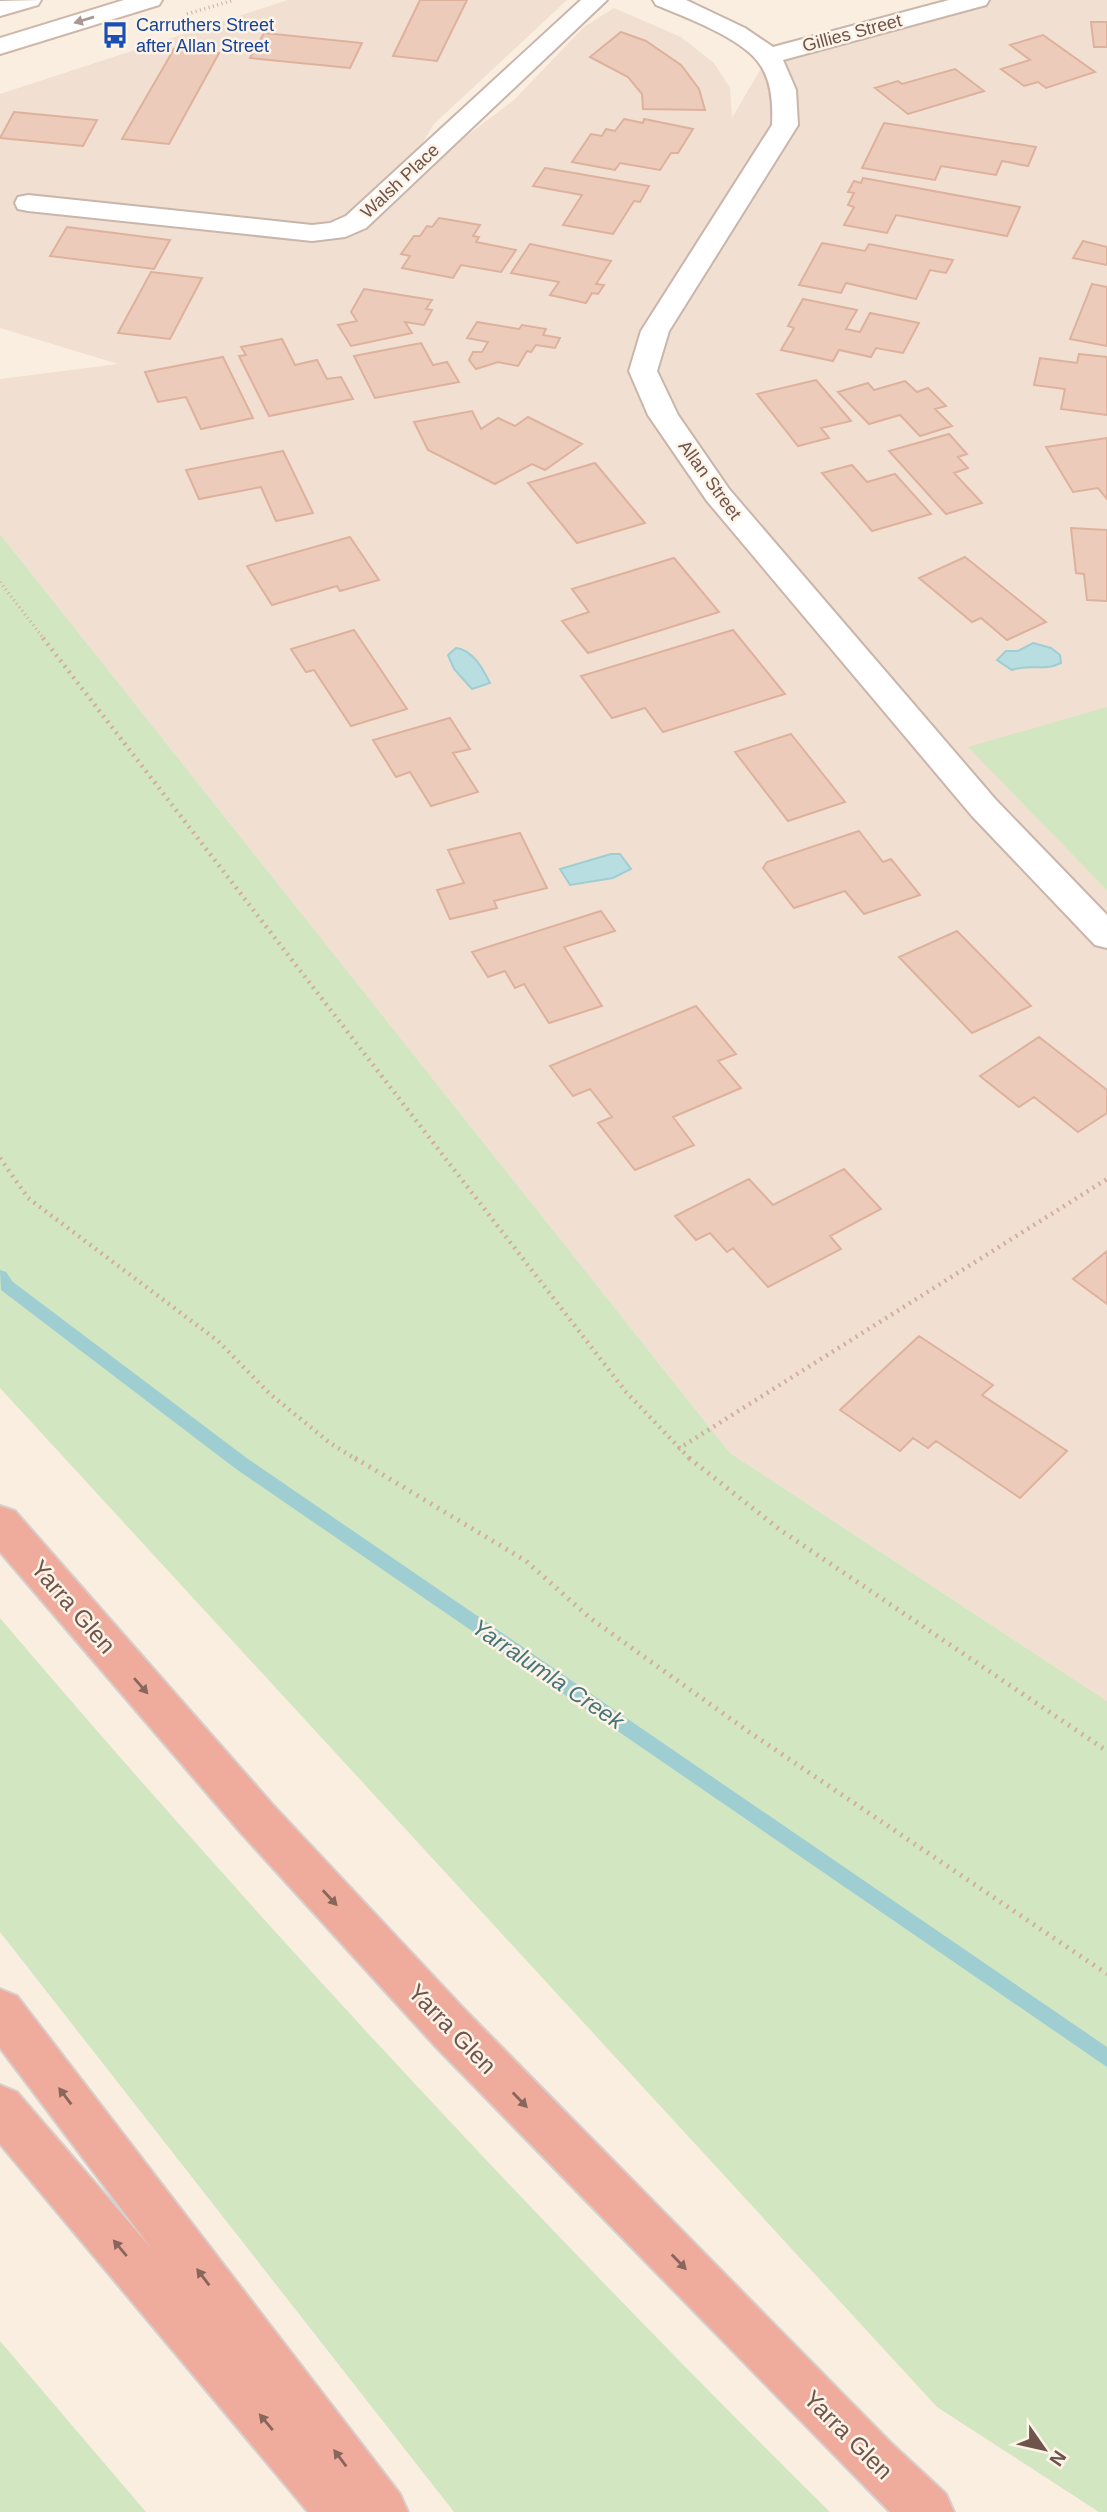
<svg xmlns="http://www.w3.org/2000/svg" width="1107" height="2512" font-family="Helvetica,sans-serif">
<rect width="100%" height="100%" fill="#faeee1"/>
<path fill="#f1dfd1" d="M 288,0 L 567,0 L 434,124 L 394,190 L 513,101 L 584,27 L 614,8 L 681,37 L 714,63 L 730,88 L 732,118 L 768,56 L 977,0 L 1107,0 L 1107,1701 L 730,1453 L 0,534 L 0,379 L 118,364 L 0,328 L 0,94 Z"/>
<path fill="#d3e6c2" d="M 0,534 L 730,1453 L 1107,1701 L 1107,2512 L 1099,2512 L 937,2407 L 0,1388 Z
M 1107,707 L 1107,890 L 968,747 Z
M 0,1618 C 264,1928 541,2226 830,2512 L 454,2512 L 0,1932 Z
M 0,2341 L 146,2512 L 0,2512 Z"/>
<path fill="#b8dee1" stroke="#9fced2" stroke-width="2" d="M 1033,643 L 1051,648 L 1060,655 L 1061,663 C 1043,672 1029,663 1012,670 L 997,660 L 1006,651 L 1018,651 Z
M 456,648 C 473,650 483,669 490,683 L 472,689 L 454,669 L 448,655 Z
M 611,854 L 620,854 L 631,869 L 613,878 L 570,885 L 560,869 Z"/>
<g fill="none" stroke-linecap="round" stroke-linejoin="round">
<path fill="#9fced2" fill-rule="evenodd" d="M 0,1270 L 6,1272 L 13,1282 L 248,1459 L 1107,2047 L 1107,2067 L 236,1469 L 1,1290 Z"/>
</g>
<path fill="#edcbbb" stroke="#deb19d" stroke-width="2" d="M 420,0 L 467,0 L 437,61 L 393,56 Z
M 1091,22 L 1107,22 L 1107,47 L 1094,47 Z
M 621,32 L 646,41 L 681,65 L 699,89 L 705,110 L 643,109 L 642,94 L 628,77 L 590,57 Z
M 264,33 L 362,43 L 350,68 L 250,58 Z
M 1043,35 L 1095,72 L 1046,88 L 1038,82 L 1024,86 L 1001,69 L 1030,60 L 1010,45 Z
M 174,49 L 219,53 L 169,144 L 122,139 Z
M 955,69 L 984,91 L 908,114 L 875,88 L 898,81 L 902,84 Z
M 14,112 L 97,120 L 83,146 L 0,138 Z
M 624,119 L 643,123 L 644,119 L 693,129 L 678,153 L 671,153 L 660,170 L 620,163 L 615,170 L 572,162 L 591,134 L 602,136 L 606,129 L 615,131 Z
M 884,123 L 1036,147 L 1028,166 L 1002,161 L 996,175 L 941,166 L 935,180 L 862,168 Z
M 545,168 L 649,186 L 640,202 L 634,201 L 613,234 L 563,225 L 582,195 L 533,186 Z
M 863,178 L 1020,207 L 1007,236 L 896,215 L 887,233 L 844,225 L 854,207 L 848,205 L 854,193 L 848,192 L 854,181 L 861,183 Z
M 439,218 L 480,225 L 473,236 L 479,237 L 476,242 L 516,250 L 501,272 L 461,265 L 453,278 L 402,268 L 410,256 L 401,254 L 414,236 L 420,236 L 427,226 L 432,227 Z
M 67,227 L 170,240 L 154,269 L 50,256 Z
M 1083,241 L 1107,247 L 1107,265 L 1073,258 Z
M 822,243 L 865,251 L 869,244 L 953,260 L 946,273 L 930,270 L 916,299 L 846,283 L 841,293 L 799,285 Z
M 530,244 L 611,261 L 596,284 L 604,285 L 598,294 L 592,293 L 586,303 L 550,295 L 559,282 L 511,273 Z
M 151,272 L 202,278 L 170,339 L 118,333 Z
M 1092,284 L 1107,287 L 1107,346 L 1070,339 Z
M 364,289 L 432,300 L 426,309 L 432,310 L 424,325 L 405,322 L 412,333 L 351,346 L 338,325 L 357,321 L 351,312 Z
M 803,299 L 857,310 L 846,329 L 860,332 L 870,313 L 919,323 L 903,353 L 876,348 L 871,357 L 839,350 L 833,361 L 781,350 L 794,328 L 788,326 Z
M 477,322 L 519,329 L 522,325 L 546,329 L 543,335 L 560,338 L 555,348 L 536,345 L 531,352 L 527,351 L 518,366 L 498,362 L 476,369 L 469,360 L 473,352 L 482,352 L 488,342 L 467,338 Z
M 282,339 L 295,365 L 317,360 L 327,379 L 341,377 L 353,399 L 269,416 L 239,356 L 246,355 L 241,347 Z
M 421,343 L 433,365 L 447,362 L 459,382 L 375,398 L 354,356 Z
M 1079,354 L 1107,357 L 1107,415 L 1061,409 L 1065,389 L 1034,385 L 1040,358 L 1077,363 Z
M 223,357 L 253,418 L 201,429 L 186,397 L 158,402 L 145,372 Z
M 816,380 L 851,421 L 821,428 L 829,438 L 798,446 L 757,394 Z
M 905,381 L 917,392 L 928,388 L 946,406 L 935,409 L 952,426 L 920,436 L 900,415 L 869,424 L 838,392 L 868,383 L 874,390 Z
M 472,411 L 481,429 L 498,418 L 515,426 L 528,417 L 582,444 L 545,470 L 532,464 L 495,484 L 428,450 L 414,422 Z
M 949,434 L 967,454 L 958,457 L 968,468 L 954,473 L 982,503 L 946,514 L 889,451 Z
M 1107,438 L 1107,499 L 1098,488 L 1073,492 L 1046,447 Z
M 283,451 L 313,513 L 276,521 L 261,487 L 199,499 L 186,470 Z
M 595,463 L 645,523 L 577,543 L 528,483 Z
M 852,465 L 867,482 L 895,474 L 931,514 L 872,531 L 822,473 Z
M 1071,528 L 1107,530 L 1107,601 L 1087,600 L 1084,574 L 1076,573 Z
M 350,537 L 379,580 L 340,591 L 337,586 L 272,605 L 247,566 Z
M 965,557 L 1046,622 L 1007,640 L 981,618 L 972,622 L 919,578 Z
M 674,558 L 719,612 L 588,653 L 562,621 L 589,612 L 572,589 Z
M 354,630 L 407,709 L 351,726 L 314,670 L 306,672 L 291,649 Z
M 733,630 L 785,694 L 663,732 L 645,708 L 612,718 L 581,676 Z
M 450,718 L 470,749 L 453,753 L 478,792 L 431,806 L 410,772 L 396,777 L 373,740 Z
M 791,734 L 845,802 L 788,821 L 735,752 Z
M 859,831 L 883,862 L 891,859 L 920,895 L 864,914 L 845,891 L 794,908 L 763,868 L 767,862 Z
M 520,833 L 547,888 L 494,901 L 497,908 L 450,919 L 437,890 L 464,883 L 448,850 Z
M 601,911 L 615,931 L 564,947 L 602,1006 L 549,1023 L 524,984 L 515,988 L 505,971 L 488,977 L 472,952 Z
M 957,931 L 1031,1006 L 972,1033 L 899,957 Z
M 696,1006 L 736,1054 L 718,1061 L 741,1088 L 673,1117 L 694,1145 L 635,1170 L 598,1123 L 612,1117 L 590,1089 L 573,1096 L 550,1066 Z
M 1039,1037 L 1107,1090 L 1107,1113 L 1078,1132 L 1034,1097 L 1019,1107 L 980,1076 Z
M 844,1169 L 881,1209 L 830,1236 L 841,1249 L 768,1287 L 733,1248 L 727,1252 L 710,1233 L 696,1240 L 675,1216 L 749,1179 L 773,1205 Z
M 1107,1251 L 1107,1304 L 1073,1279 Z
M 919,1336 L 993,1385 L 982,1395 L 1067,1451 L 1020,1498 L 936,1441 L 928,1448 L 913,1438 L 900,1451 L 840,1410 Z"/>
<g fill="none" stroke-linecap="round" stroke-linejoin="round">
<defs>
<path id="street" d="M 581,0 L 607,0 L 366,228 L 345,237 L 312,241 L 28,211 L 18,209 L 15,203 L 18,197 L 28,195 L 312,225 L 330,223 L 346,216 Z
M 653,0 L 686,0 L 745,28 L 773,47 L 949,0 L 989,0 L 986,5 L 783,60 L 796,90 L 798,125 L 669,331 L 657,371 L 678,415 L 729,489 L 996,800 L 1107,915 L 1107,948 L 1095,945 L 972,816 L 707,501 L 648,415 L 629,371 L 641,331 L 772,125 C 773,105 772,83 761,66 C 745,39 685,17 656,5 Z"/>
<path id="secondary" d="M 41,0 L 38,5 L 0,16 L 0,1 Z
M 124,0 L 162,0 L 159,5 L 0,54 L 0,38 Z"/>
<path id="highway" d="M 0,1506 L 15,1511 L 273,1805 L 469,2014 L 891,2443 L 946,2494 L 954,2512 L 890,2512 L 435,2046 L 241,1833 L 0,1552 Z
M 0,1989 L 17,1996 L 400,2494 L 408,2512 L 308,2512 L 0,2144 L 0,2085 L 17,2092 L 151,2248 L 0,2048 Z"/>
</defs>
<use href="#street" stroke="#c9b5aa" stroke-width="4"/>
<use href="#secondary" stroke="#ceb7aa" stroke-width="4"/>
<use href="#highway" stroke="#d7cfcd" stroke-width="4"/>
<path stroke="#d1ae9f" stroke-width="3.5" stroke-dasharray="1 3.5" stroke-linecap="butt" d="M 187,14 L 234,0
M 0,582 L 44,639"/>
<path stroke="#d1ae9f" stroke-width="4.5" stroke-dasharray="2 5" stroke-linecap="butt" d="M 43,638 L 626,1392 L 691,1460
M 0,1158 L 28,1198 L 218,1341 L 270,1394 L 330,1443 L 357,1460
M 678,1449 L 1107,1179"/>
<path stroke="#d1ae9f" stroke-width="5" stroke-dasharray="2 6" stroke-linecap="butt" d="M 355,1458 L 526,1561 L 590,1618 L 749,1732 L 1107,1974
M 689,1458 L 779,1529 L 1107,1751"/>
<use href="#street" fill="#fff" fill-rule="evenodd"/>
<use href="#secondary" fill="#fff" fill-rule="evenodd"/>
<use href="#highway" fill="#efac9d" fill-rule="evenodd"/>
</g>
<defs><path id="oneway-solid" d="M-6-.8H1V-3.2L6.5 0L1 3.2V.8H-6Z" transform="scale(1.75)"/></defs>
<use fill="#a99893" href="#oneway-solid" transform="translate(84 20) rotate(163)"/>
<g fill="#89665b">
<use href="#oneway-solid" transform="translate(141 1686) rotate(49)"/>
<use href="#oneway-solid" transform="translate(330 1898) rotate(47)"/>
<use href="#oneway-solid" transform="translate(65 2096) rotate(-127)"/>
<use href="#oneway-solid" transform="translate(520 2100) rotate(46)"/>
<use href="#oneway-solid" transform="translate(120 2248) rotate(-130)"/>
<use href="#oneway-solid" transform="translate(679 2262) rotate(46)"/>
<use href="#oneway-solid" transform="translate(203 2277) rotate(-127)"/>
<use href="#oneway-solid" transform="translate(266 2422) rotate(-130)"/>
<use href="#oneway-solid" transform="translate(340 2458) rotate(-127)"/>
</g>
<defs>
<symbol id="bus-bare" viewBox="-9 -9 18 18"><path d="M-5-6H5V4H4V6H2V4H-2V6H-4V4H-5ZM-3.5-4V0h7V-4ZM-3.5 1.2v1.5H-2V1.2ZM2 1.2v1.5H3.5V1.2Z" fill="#1a4fb4" stroke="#fdf3e7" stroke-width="2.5" paint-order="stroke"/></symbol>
</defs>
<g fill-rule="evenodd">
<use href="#bus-bare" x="96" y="16" width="38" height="38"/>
</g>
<g text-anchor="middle" stroke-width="5" stroke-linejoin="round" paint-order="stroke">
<g font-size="18" fill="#164399" stroke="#fdf3e7" text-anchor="start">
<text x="136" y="31">Carruthers Street<tspan x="136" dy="21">after Allan Street</tspan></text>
</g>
<g font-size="18" fill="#6f544b" stroke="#fdf3e7">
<text transform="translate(852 33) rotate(-15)" y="6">Gillies Street</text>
<text transform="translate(400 181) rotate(-43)" y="6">Walsh Place</text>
<text transform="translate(710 480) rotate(54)" y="6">Allan Street</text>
</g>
<g font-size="23" font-style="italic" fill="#43757a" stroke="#fdf3e7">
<text transform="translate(548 1674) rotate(34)" y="8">Yarralumla Creek</text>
</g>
<g font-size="24" fill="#6f544b" stroke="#fdf3e7">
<text transform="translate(73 1607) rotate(49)" y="8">Yarra Glen</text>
<text transform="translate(452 2029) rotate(46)" y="8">Yarra Glen</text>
<text transform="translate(848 2435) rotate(45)" y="8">Yarra Glen</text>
</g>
</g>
<g transform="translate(1044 2449) rotate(124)" stroke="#fdf3e7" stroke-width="5" paint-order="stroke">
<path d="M0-5L12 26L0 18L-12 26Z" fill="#6f544b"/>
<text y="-10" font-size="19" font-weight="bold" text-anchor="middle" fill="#6f544b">N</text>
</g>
</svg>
